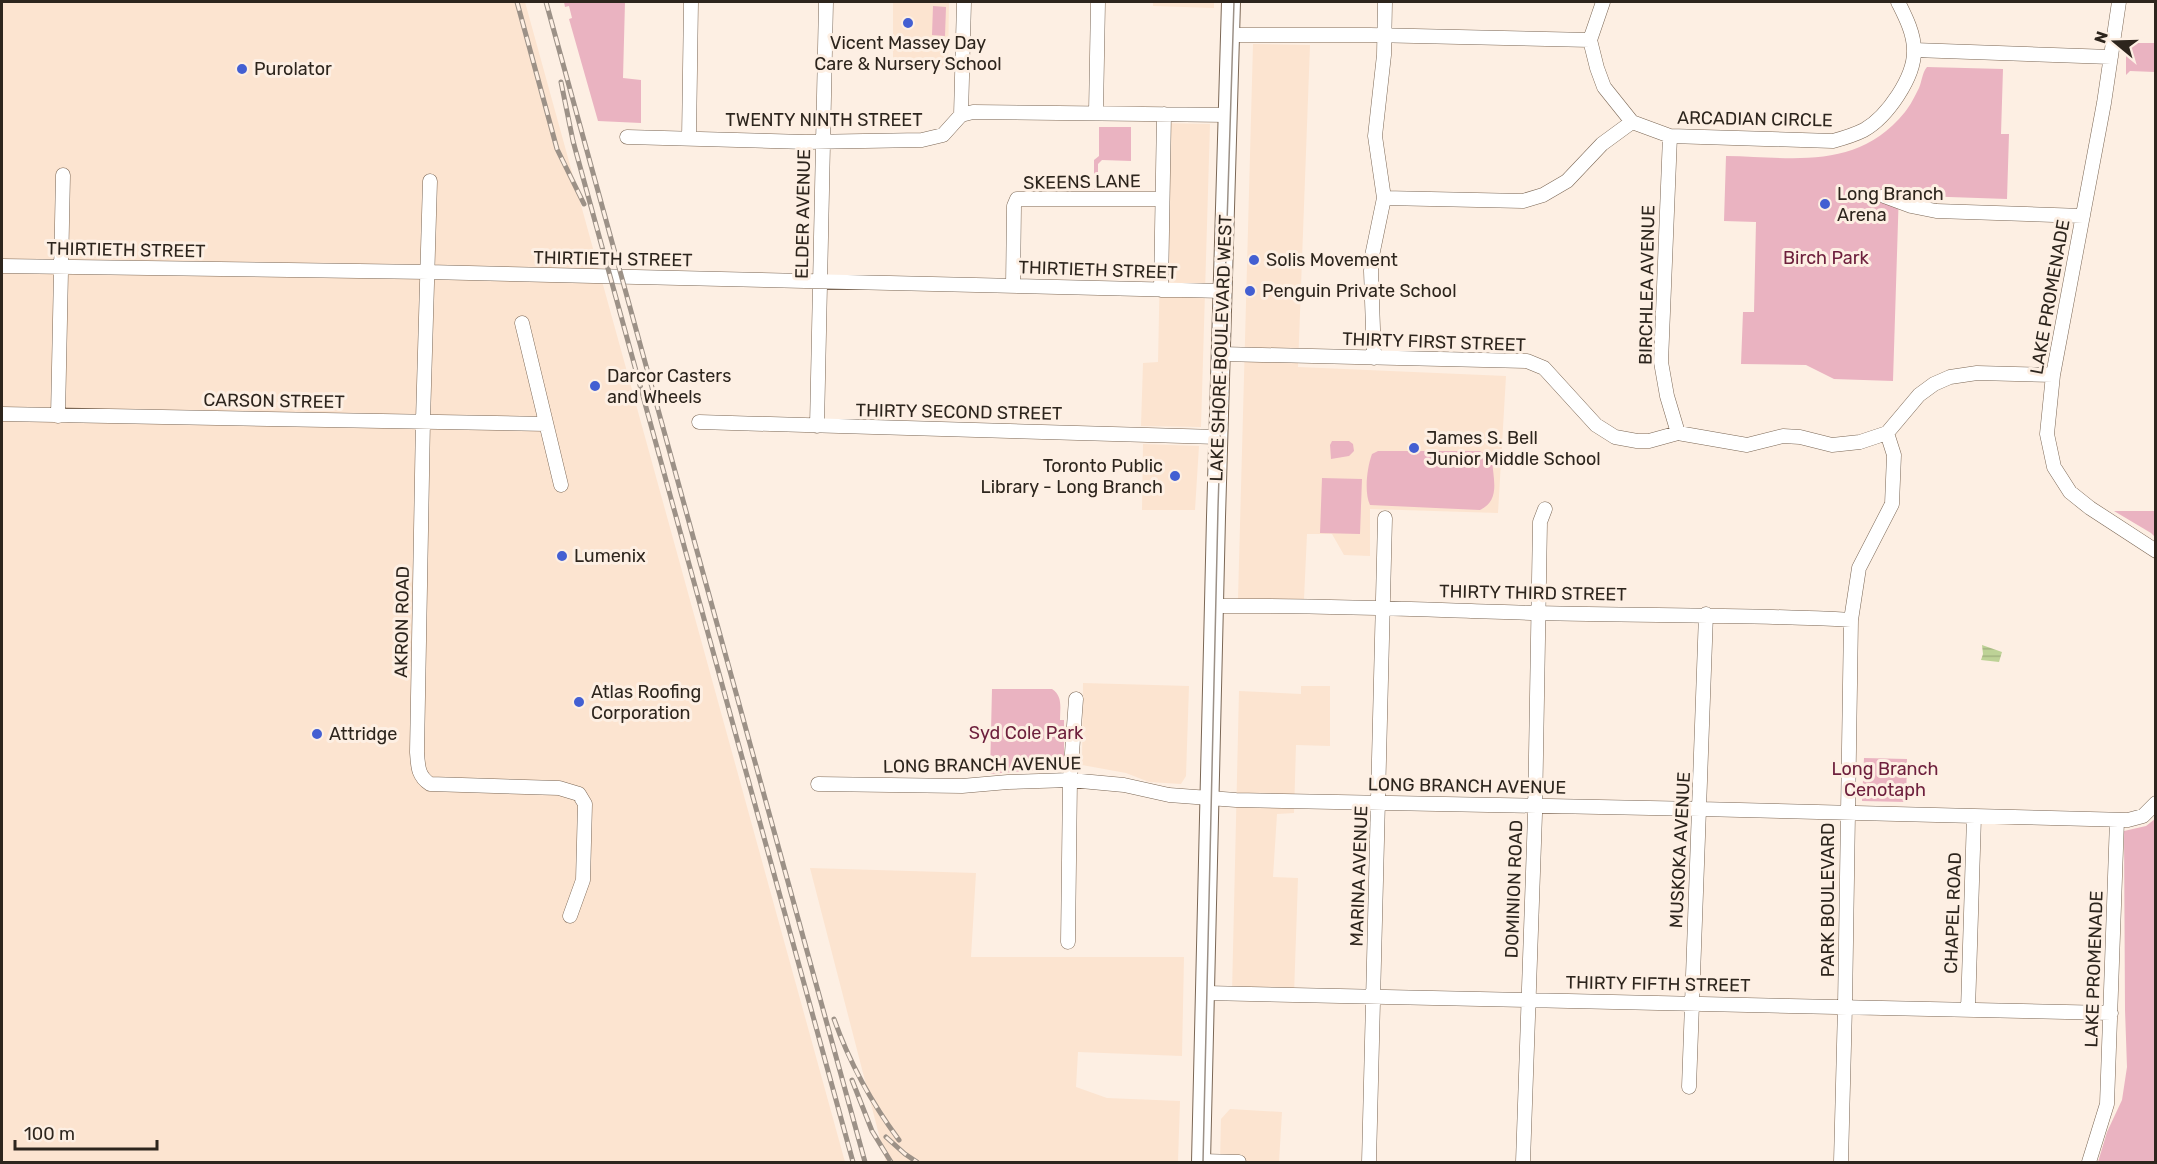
<svg xmlns="http://www.w3.org/2000/svg" width="2157" height="1164" font-family="Rubik,sans-serif">
<defs>
<pattern id="water-rules" width="6" height="5" patternUnits="userSpaceOnUse" patternTransform="scale(1.5)"><rect width="6" height="5" fill="#bdd296"/><path d="M0 2.5h6" fill="none" stroke="#a3b481"/></pattern>
</defs>
<rect width="100%" height="100%" fill="#fdefe3"/>
<path fill="#fce4d0" d="M 2,2 L 525,2 L 845,1162 L 2,1162 Z
M 893,2 L 949,2 L 948,66 L 893,65 Z
M 1153,2 L 1214,2 L 1214,8 L 1153,6 Z
M 1253,44 L 1310,45 L 1298,367 L 1506,376 L 1498,513 L 1370,509 L 1370,556 L 1344,555 L 1332,534 L 1307,534 L 1304,599 L 1238,599 Z
M 1159,123 L 1210,124 L 1201,427 L 1141,426 L 1143,363 L 1158,362 L 1161,216 Z
M 1143,444 L 1199,446 L 1195,510 L 1142,510 Z
M 1083,683 L 1189,686 L 1186,776 L 1181,784 L 1149,782 L 1126,773 L 1082,765 Z
M 1301,686 L 1330,686 L 1330,746 L 1296,745 L 1294,813 L 1277,814 L 1273,877 L 1298,878 L 1294,995 L 1232,993 L 1239,691 L 1301,694 Z
M 810,868 L 976,873 L 971,957 L 1184,957 L 1182,1056 L 1078,1052 L 1076,1087 L 1107,1098 L 1180,1101 L 1178,1162 L 886,1162 Z
M 1230,1109 L 1282,1112 L 1279,1162 L 1220,1162 L 1221,1119 Z"/>
<path fill="#eab3c1" d="M 564,2 L 625,2 L 623,78 L 641,80 L 641,123 L 598,121 L 569,19 L 572,18 L 569,6 L 565,7 Z
M 933,6 L 946,7 L 945,36 L 932,35 Z
M 2126,43 L 2155,43 L 2155,72 L 2130,71 L 2126,75 Z
M 1927,67 L 2003,69 L 2001,134 L 2009,134 L 2007,199 L 1920,196 L 1899,190 L 1893,381 L 1834,379 L 1806,365 L 1741,364 L 1743,312 L 1754,312 L 1756,222 L 1724,221 L 1726,156 C 1794,157 1857,171 1905,112 C 1910,106 1915,96 1919,88 C 1922,81 1922,73 1927,67 Z
M 1099,127 L 1131,127 L 1131,161 L 1102,160 L 1098,164 L 1098,190 L 1094,190 L 1094,160 L 1099,156 Z
M 1332,441 L 1349,441 L 1353,444 L 1354,451 L 1349,456 L 1331,459 L 1330,445 Z
M 1378,451 L 1480,451 L 1492,459 C 1493,479 1501,500 1480,510 L 1370,505 C 1364,493 1367,467 1372,454 Z
M 1322,478 L 1362,479 L 1360,534 L 1320,533 Z
M 2114,511 L 2155,511 L 2155,537 L 2151,533 Z
M 992,689 L 1052,689 C 1063,696 1060,708 1060,720 L 1064,720 L 1064,761 L 1060,768 L 990,774 Z
M 1864,758 L 1907,759 L 1906,802 L 1862,801 Z
M 2155,819 L 2155,1162 L 2098,1162 L 2107,1132 L 2122,1100 L 2127,1067 L 2125,1010 L 2124,831 L 2146,826 Z"/>
<path fill="url(#water-rules)" d="M 1982,645 L 2002,652 L 1999,662 L 1981,660 L 1983,654 Z"/>
<g fill="none" stroke-linecap="round" stroke-linejoin="round">
<defs>
<path id="minor" d="M 1603,2 L 1590,40 L 1597,68 L 1604,87 L 1632,122 L 1670,136 L 1833,141 C 1844,138 1854,135 1864,130 C 1887,117 1915,77 1914,50 C 1914,33 1905,16 1898,2
M 2119,2 L 2104,103 L 2053,375 L 2047,434 L 2054,467 L 2070,492 L 2090,508 L 2156,551
M 1230,35 L 1370,35 L 1590,40
M 1914,50 L 2111,57
M 1096,112 L 1098,2
M 961,115 L 964,2
M 1670,136 L 1661,362 L 1667,396 L 1678,433
M 627,137 L 806,142 L 922,140 L 943,135 L 961,115 L 973,112 L 1228,115
M 689,138 L 691,2
M 430,181 L 423,420 L 417,752 C 418,767 418,776 430,784 L 559,788 L 579,794 L 585,804 L 583,880 L 570,916
M 1884,196 L 1911,206 L 1936,211 L 2083,216
M 1384,198 L 1523,201 L 1543,195 L 1567,181 L 1602,144 L 1632,122
M 2,266 L 428,272 L 1223,291
M 1013,286 L 1014,206 L 1017,199 L 1161,199
M 1161,290 L 1164,114
M 522,323 L 561,485
M 1221,354 L 1527,361 L 1544,368 L 1596,425 L 1615,437 L 1637,441 L 1649,441 L 1678,433 L 1747,445 L 1783,436 L 1800,437 L 1832,445 L 1860,442 L 1887,433 L 1919,395 L 1934,384 L 1950,377 L 1977,373 L 2053,375
M 1374,358 L 1371,271 L 1372,256 L 1384,198 L 1375,136 L 1384,55 L 1385,2
M 2,414 L 546,424
M 58,416 L 63,175
M 699,422 L 1218,437
M 817,426 L 826,2
M 1214,606 C 1322,605 1429,610 1537,613 C 1642,616 1746,614 1851,620
M 818,784 L 962,786 L 1008,782 L 1070,780 L 1124,785 L 1169,795 L 1236,800 L 1700,809 L 2128,820 L 2143,816 L 2156,803
M 1068,942 L 1070,780 L 1076,699
M 1206,993 L 2111,1013
M 1968,1010 L 1974,817
M 1689,1087 L 1706,614
M 1201,1161 L 1239,1162
M 1369,1162 L 1385,518
M 1523,1162 L 1535,814 L 1540,522 L 1545,509
M 1841,1162 L 1845,1006 L 1851,620 L 1859,568 L 1892,504 L 1894,455 L 1887,433
M 2089,1162 L 2107,1104 L 2117,820"/>
<path id="major" d="M 1201,1162 L 1216,517 L 1231,2"/>
</defs>
<use href="#minor" stroke="#7b6755" stroke-width="15"/>
<use href="#major" stroke="#7b6755" stroke-width="20"/>
<use href="#minor" stroke="#fff" stroke-width="14"/>
<use href="#major" stroke="#fff" stroke-width="18"/>
<path stroke="#9c9187" stroke-width="1.5" d="M 1203,1162 L 1218,508 L 1234,2"/>
<defs>
<path id="rail" d="M 517,2 L 557,149 L 584,204
M 546,2 L 865,1162
M 561,82 L 573,141 L 853,1162
M 834,1019 C 850,1064 871,1102 899,1140
M 852,1080 L 872,1131 L 891,1162
M 886,1137 L 905,1154 L 917,1162"/>
</defs>
<use href="#rail" stroke="#9c9187" stroke-width="5"/>
<use href="#rail" stroke="#fdefe3" stroke-width="3" stroke-dasharray="9" stroke-linecap="butt"/>
</g>
<g fill="#435fd2" stroke="#fdefe3" stroke-width="2">
<circle cx="908" cy="23" r="6"/>
<circle cx="242" cy="69" r="6"/>
<circle cx="1825" cy="204" r="6"/>
<circle cx="1254" cy="260" r="6"/>
<circle cx="1250" cy="291" r="6"/>
<circle cx="595" cy="386" r="6"/>
<circle cx="1414" cy="448" r="6"/>
<circle cx="1175" cy="476" r="6"/>
<circle cx="562" cy="556" r="6"/>
<circle cx="579" cy="702" r="6"/>
<circle cx="317" cy="734" r="6"/>
</g>
<g text-anchor="middle" stroke-width="6" stroke-linejoin="round" paint-order="stroke">
<g font-size="18" fill="#2d251d" stroke="#fdefe3" text-anchor="start">
<text x="908" y="49" text-anchor="middle">Vicent Massey Day<tspan x="908" dy="21">Care &amp; Nursery School</tspan></text>
<text x="254" y="75">Purolator</text>
<text x="1837" y="200">Long Branch<tspan x="1837" dy="21">Arena</tspan></text>
<text x="1266" y="266">Solis Movement</text>
<text x="1262" y="297">Penguin Private School</text>
<text x="607" y="382">Darcor Casters<tspan x="607" dy="21">and Wheels</tspan></text>
<text x="1426" y="444">James S. Bell<tspan x="1426" dy="21">Junior Middle School</tspan></text>
<text x="1163" y="472" text-anchor="end">Toronto Public<tspan x="1163" dy="21">Library - Long Branch</tspan></text>
<text x="574" y="562">Lumenix</text>
<text x="591" y="698">Atlas Roofing<tspan x="591" dy="21">Corporation</tspan></text>
<text x="329" y="740">Attridge</text>
</g>
<g font-size="18" fill="#2d251d" stroke="#fdefe3">
<text transform="translate(1755 119) rotate(1)" y="6">ARCADIAN CIRCLE</text>
<text x="824" y="126">TWENTY NINTH STREET</text>
<text transform="translate(1082 182) rotate(-1)" y="6">SKEENS LANE</text>
<text transform="translate(803 214) rotate(-89)" y="6">ELDER AVENUE</text>
<text transform="translate(126 250) rotate(1)" y="6">THIRTIETH STREET</text>
<text transform="translate(613 259) rotate(1)" y="6">THIRTIETH STREET</text>
<text transform="translate(1098 270) rotate(2)" y="6">THIRTIETH STREET</text>
<text transform="translate(1647 285) rotate(-89)" y="6">BIRCHLEA AVENUE</text>
<text transform="translate(2050 297) rotate(-80)" y="6">LAKE PROMENADE</text>
<text transform="translate(1434 342) rotate(2)" y="6">THIRTY FIRST STREET</text>
<text transform="translate(1221 348) rotate(-88)" y="6">LAKE SHORE BOULEVARD WEST</text>
<text transform="translate(274 401) rotate(1)" y="6">CARSON STREET</text>
<text transform="translate(959 412) rotate(1)" y="6">THIRTY SECOND STREET</text>
<text transform="translate(1533 593) rotate(1)" y="6">THIRTY THIRD STREET</text>
<text transform="translate(402 622) rotate(-89)" y="6">AKRON ROAD</text>
<text transform="translate(982 765) rotate(-1)" y="6">LONG BRANCH AVENUE</text>
<text transform="translate(1467 786) rotate(1)" y="6">LONG BRANCH AVENUE</text>
<text transform="translate(1680 850) rotate(-87)" y="6">MUSKOKA AVENUE</text>
<text transform="translate(1359 876) rotate(-88)" y="6">MARINA AVENUE</text>
<text transform="translate(1514 889) rotate(-88)" y="6">DOMINION ROAD</text>
<text transform="translate(1828 900) rotate(-90)" y="6">PARK BOULEVARD</text>
<text transform="translate(1953 913) rotate(-88)" y="6">CHAPEL ROAD</text>
<text transform="translate(2094 969) rotate(-88)" y="6">LAKE PROMENADE</text>
<text transform="translate(1658 984) rotate(1)" y="6">THIRTY FIFTH STREET</text>
</g>
<g font-size="18" fill="#6e203d" stroke="#fdefe3">
<text x="1826" y="264">Birch Park</text>
<text x="1026" y="739">Syd Cole Park</text>
<text x="1885" y="775">Long Branch<tspan x="1885" dy="21">Cenotaph</tspan></text>
</g>
</g>
<rect width="2157" height="1164" fill="none" stroke="#2d251d" stroke-width="6"/>
<g transform="translate(2115 42) rotate(289)" stroke="#fdefe3" stroke-width="4.5" paint-order="stroke">
<path d="M0-4.5L10 22L0 15L-10 22Z" fill="#2d251d"/>
<text y="-9" font-size="16" font-weight="bold" text-anchor="middle" fill="#2d251d">N</text>
</g>
<path d="M15 1140v9h142v-9" fill="none" stroke="#2d251d" stroke-width="3"/>
<text x="24" y="1140" font-size="18" fill="#2d251d" stroke="#fdefe3" stroke-width="4.5" paint-order="stroke">100 m</text>
</svg>
